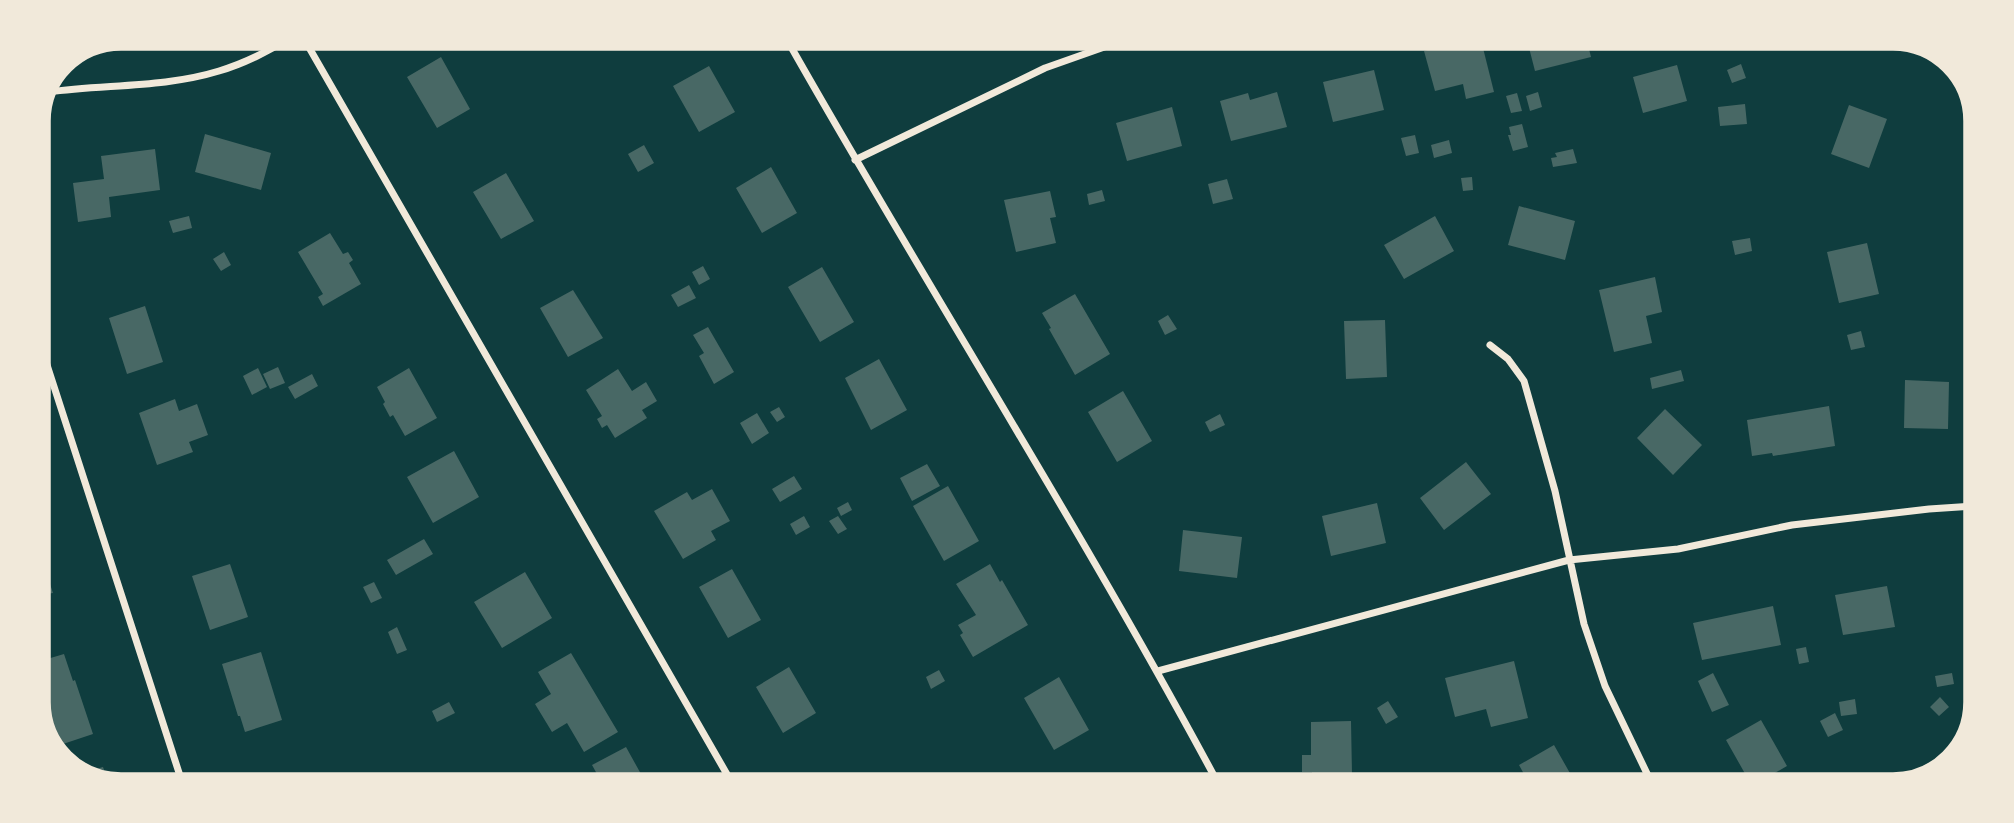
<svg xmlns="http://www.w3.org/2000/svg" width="2014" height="823" font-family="Mulish,sans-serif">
<rect width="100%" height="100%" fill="#0f3d3e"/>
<path fill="#486865" d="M 521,38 L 541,38 L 527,47 Z
M 898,39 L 929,39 L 920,43 L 919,40 L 904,49 Z
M 1466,40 L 1481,40 L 1494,92 L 1466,99 L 1463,84 L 1435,91 L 1424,51 Z
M 1527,40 L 1587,41 L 1591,57 L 1535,71 Z
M 441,57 L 470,109 L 437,128 L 407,77 Z
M 1741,64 L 1746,78 L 1732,83 L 1727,70 Z
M 1677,65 L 1687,101 L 1643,113 L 1633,77 Z
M 709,66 L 735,112 L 699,132 L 673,86 Z
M 1374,70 L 1384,110 L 1333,122 L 1323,82 Z
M 1277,92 L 1287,127 L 1231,141 L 1220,101 L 1248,93 L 1250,100 Z
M 1538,92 L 1542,107 L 1530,111 L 1526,96 Z
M 1517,93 L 1522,111 L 1511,113 L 1506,96 Z
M 1745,104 L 1747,124 L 1720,126 L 1718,107 Z
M 1849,105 L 1887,119 L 1869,168 L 1831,154 Z
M 1172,107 L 1182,146 L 1127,161 L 1116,123 Z
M 1522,124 L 1528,147 L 1513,151 L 1508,135 L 1511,135 L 1509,127 Z
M 205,134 L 271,153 L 261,190 L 195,172 Z
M 1415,135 L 1419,153 L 1406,156 L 1401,138 Z
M 1449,140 L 1452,153 L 1434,158 L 1431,145 Z
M 644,145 L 654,163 L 638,172 L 628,154 Z
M 155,149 L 160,190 L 109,197 L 111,217 L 78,222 L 73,183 L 104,179 L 101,156 Z
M 1573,149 L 1577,163 L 1553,167 L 1551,158 L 1557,157 L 1555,153 Z
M 771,167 L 797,213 L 762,233 L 736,188 Z
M 506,173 L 534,221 L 501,239 L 473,192 Z
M 1472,177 L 1473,190 L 1463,191 L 1461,178 Z
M 1227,179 L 1233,199 L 1213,204 L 1208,184 Z
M 1102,190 L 1105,201 L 1089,205 L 1087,194 Z
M 1050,191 L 1056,217 L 1050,218 L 1056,243 L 1016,252 L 1004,200 Z
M 1519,206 L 1575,221 L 1565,260 L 1508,245 Z
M 189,216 L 192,228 L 173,233 L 169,221 Z
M 1435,216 L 1454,251 L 1404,279 L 1384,245 Z
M 330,233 L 343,254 L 348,252 L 353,260 L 349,263 L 361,284 L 323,306 L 318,297 L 323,294 L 298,252 Z
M 1750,238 L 1752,251 L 1735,255 L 1732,241 Z
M 1867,243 L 1879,294 L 1839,303 L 1827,252 Z
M 224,252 L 231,265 L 221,271 L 213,259 Z
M 703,266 L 710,279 L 699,285 L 692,272 Z
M 822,267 L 854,322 L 820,342 L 788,287 Z
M 1655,277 L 1662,312 L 1646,316 L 1652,343 L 1614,352 L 1599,290 Z
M 689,285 L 696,298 L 678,307 L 671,295 Z
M 573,290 L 603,338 L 568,357 L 540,308 Z
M 1075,294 L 1110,354 L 1075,375 L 1049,329 L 1051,328 L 1042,313 Z
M 145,306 L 163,362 L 127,374 L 109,318 Z
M 1168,315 L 1177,329 L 1165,335 L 1158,321 Z
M 1385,320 L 1387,377 L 1346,379 L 1344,321 Z
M 708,327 L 734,372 L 714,384 L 699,356 L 704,353 L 693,335 Z
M 1861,331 L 1865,347 L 1851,350 L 1847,335 Z
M 879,359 L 907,410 L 871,430 L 845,378 Z
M 278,367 L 285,383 L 270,389 L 263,374 Z
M 258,368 L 267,387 L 252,395 L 243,376 Z
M 409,368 L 437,418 L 405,436 L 393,415 L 390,417 L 383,404 L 385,402 L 377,387 Z
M 618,369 L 632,391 L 646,382 L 657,401 L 642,410 L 647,418 L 615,438 L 607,425 L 602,428 L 597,419 L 602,416 L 586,390 Z
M 1681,370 L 1684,381 L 1652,389 L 1650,378 Z
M 312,374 L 318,386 L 295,399 L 288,387 Z
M 1905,380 L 1949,382 L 1948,429 L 1904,428 Z
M 1123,391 L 1152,441 L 1117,462 L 1088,412 Z
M 175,399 L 179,411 L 197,404 L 208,435 L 189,442 L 193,452 L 157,465 L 139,413 Z
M 1829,406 L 1835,446 L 1773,456 L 1772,453 L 1752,456 L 1747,420 Z
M 779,407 L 785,417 L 777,422 L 770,412 Z
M 1665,409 L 1702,445 L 1673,475 L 1637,438 Z
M 757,413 L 769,433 L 752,444 L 740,423 Z
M 1220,414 L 1225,425 L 1210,432 L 1205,422 Z
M 454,451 L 479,497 L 433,523 L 407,477 Z
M 1466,462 L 1491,494 L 1444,530 L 1420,498 Z
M 927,464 L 940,486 L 912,501 L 900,478 Z
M 794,476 L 802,489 L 780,502 L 772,489 Z
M 948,486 L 979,541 L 944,561 L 913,506 Z
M 712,489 L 730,521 L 711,531 L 716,540 L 683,559 L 654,511 L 687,492 L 692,500 Z
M 848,502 L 852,510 L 841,516 L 837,508 Z
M 1377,503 L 1386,543 L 1331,556 L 1322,516 Z
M 804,516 L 810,527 L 796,535 L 790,524 Z
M 838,516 L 847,529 L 838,534 L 829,521 Z
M 1183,530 L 1242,537 L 1237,578 L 1179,571 Z
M 424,539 L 433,554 L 396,575 L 387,560 Z
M 230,564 L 248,617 L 210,630 L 192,576 Z
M 990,564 L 1000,582 L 1002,580 L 1028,625 L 973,657 L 960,635 L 963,633 L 958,625 L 976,615 L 956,584 Z
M 37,566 L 44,586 L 50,584 L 53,593 L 47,594 L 48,598 L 37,602 Z
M 732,569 L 761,620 L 728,638 L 699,587 Z
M 525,572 L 552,618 L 502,648 L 474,602 Z
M 374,582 L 382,598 L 371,603 L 363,587 Z
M 1887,586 L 1895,627 L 1843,635 L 1835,595 Z
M 1974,593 L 1973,627 L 1972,627 L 1965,595 Z
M 1773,606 L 1781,645 L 1702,660 L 1693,623 Z
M 397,627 L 407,650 L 397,654 L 388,632 Z
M 1806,647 L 1809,662 L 1799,664 L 1796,649 Z
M 261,652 L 282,720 L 245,732 L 240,716 L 238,716 L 222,664 Z
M 571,653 L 618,732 L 584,752 L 567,723 L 552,732 L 535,704 L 551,694 L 538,672 Z
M 64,654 L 73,681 L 75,680 L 93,734 L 54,747 L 53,744 L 51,745 L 37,707 L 37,704 L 40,703 L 37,694 L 37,662 Z
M 1514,661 L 1528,718 L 1491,727 L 1486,709 L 1455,717 L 1445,678 Z
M 789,667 L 816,713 L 783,733 L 756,687 Z
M 939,670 L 945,681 L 931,689 L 926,677 Z
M 1713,673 L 1729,705 L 1712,712 L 1698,681 Z
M 1952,673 L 1954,684 L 1937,687 L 1935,676 Z
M 1059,677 L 1089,730 L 1054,750 L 1024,698 Z
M 1940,697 L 1949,707 L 1939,716 L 1930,707 Z
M 1855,699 L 1857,714 L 1841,716 L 1839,702 Z
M 1388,701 L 1398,717 L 1386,724 L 1377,708 Z
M 449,702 L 455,713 L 437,722 L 432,711 Z
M 1835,713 L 1843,730 L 1828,737 L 1820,721 Z
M 1761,720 L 1787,766 L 1752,786 L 1726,740 Z
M 1351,721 L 1352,774 L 1312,774 L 1312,772 L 1302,772 L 1302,755 L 1311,755 L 1311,722 Z
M 1554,745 L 1575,782 L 1569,785 L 1530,785 L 1519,765 Z
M 626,747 L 646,783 L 602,783 L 592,765 Z
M 103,767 L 108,782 L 94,782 L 82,773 Z"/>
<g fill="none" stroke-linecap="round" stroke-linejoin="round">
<path stroke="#f1e9da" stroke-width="7" d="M 303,37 L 732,783
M 786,38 C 928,289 1083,531 1219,785
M 48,92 C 105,84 164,88 219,71 C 246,63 268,51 292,37
M 855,160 L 1045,68 L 1127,39
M 37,334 L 182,782
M 1490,345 L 1508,359 L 1524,381 L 1555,491 L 1584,624 L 1605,686 L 1653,786
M 1158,671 L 1569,560 L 1678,549 L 1792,525 L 1929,509 L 1974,506"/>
</g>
<path d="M0 0H2014V823H0ZM121 49H1893A72 72 0 0 1 1965 121V702A72 72 0 0 1 1893 774H121A72 72 0 0 1 49 702V121A72 72 0 0 1 121 49Z" fill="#f1e9da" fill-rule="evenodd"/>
<path fill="none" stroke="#f1e9da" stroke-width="3.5" d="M121 49H1893A72 72 0 0 1 1965 121V702A72 72 0 0 1 1893 774H121A72 72 0 0 1 49 702V121A72 72 0 0 1 121 49Z"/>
</svg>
